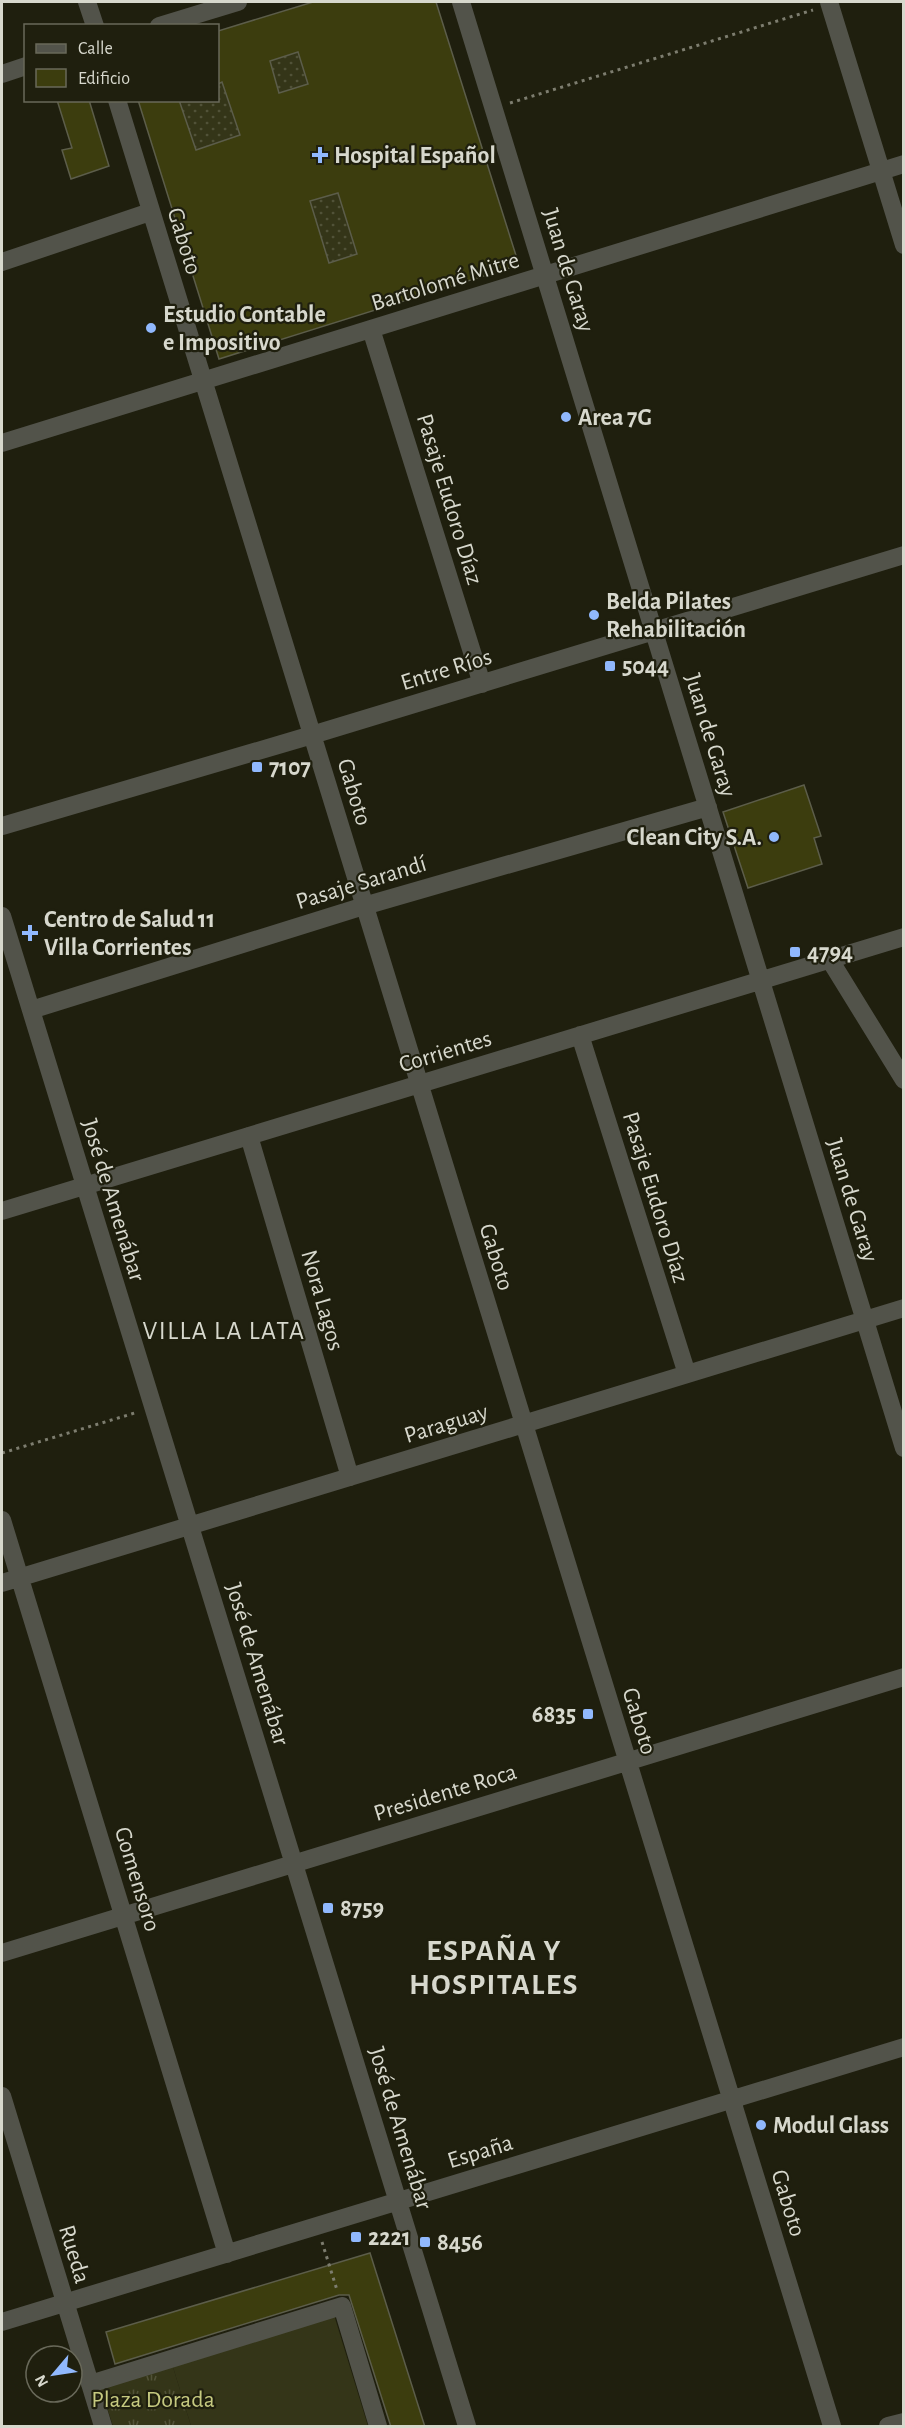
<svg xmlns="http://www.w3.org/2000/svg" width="905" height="2428" font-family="'Alegreya Sans',sans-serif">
<defs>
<pattern id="park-tufts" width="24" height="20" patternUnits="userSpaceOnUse" patternTransform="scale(1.5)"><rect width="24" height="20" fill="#343518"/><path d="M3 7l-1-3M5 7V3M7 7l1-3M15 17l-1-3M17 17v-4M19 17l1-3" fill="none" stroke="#515238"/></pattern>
<pattern id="garden-dots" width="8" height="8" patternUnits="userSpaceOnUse" patternTransform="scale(1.5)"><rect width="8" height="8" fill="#343518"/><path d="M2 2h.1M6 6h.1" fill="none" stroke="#515238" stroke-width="1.8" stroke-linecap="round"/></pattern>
</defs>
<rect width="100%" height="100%" fill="#1f1f0e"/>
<path fill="#343518" d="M 334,2315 L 368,2426 L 191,2426 L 172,2364 Z"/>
<path fill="url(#park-tufts)" d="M 172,2364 L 191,2426 L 113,2426 L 100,2386 Z"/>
<path fill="url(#garden-dots)" d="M 298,52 L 308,84 L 279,93 L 270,61 Z
M 222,82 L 240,135 L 196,150 L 179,101 L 218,100 L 218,84 Z
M 338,193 L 357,254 L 329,263 L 310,201 Z"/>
<path fill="#3c3d0e" stroke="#5c5d4a" stroke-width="1.5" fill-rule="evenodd" d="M 313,2 L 436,2 L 519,265 L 219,359 L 138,100 L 179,100 L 196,150 L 240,135 L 222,82 L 218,84 L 218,31 ZM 298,52 L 308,84 L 279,93 L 270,61 ZM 338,193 L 357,254 L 329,263 L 310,201 Z
M 57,100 L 89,100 L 109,166 L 71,179 L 62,150 L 72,148 Z
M 804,785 L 821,836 L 814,838 L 822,864 L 748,888 L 723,812 Z
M 370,2253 L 425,2427 L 391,2427 L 349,2295 L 339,2295 L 115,2364 L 106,2332 Z"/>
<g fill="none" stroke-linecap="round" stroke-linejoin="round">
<path stroke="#7d7d6f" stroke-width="3" stroke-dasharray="3 4.5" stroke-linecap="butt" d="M 510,103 L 813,10
M 2,1453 L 138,1412
M 322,2242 L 337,2290"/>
<path stroke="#52534a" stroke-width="18" d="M 87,2 L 95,26
M 461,2 L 904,1448
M 829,2 L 904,245
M 159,26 L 238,2
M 2,74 L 26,66
M 117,100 L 832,2426
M 2,262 L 150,212
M 371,329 L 482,684
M 2,443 L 904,164
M 2,826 L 312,735 L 904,555
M 2,916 L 467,2426
M 830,960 L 904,1080
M 31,1010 L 364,906 L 708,807
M 580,1035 L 687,1374
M 249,1136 L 350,1477
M 2,1211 L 904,937
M 2,1520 L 227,2254
M 2,1583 L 904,1308
M 2,1953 L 904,1677
M 2,2096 L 103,2426
M 2,2322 L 904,2047
M 90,2384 L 342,2306 L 378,2426
M 888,2426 L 904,2422"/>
</g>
<g fill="#90b8fd" stroke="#1f1f0e" stroke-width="2">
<path d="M317 146h6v6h6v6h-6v6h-6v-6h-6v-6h6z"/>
<circle cx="151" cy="328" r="6"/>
<circle cx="566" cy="417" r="6"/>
<circle cx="594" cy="615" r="6"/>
<rect x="604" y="660" width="12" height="12" rx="3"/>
<rect x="251" y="761" width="12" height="12" rx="3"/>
<circle cx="774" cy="837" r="6"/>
<path d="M27 924h6v6h6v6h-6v6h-6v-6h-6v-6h6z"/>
<rect x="789" y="946" width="12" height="12" rx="3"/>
<rect x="582" y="1708" width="12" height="12" rx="3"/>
<rect x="322" y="1902" width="12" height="12" rx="3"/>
<circle cx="761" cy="2125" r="6"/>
<rect x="350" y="2231" width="12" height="12" rx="3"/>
<rect x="419" y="2236" width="12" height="12" rx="3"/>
</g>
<g text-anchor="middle" stroke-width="4.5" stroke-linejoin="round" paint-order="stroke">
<g font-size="24" font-weight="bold" fill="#d7d8cd" stroke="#1f1f0e" text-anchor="start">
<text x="334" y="163">Hospital Español</text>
<text x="163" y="322">Estudio Contable<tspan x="163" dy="28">e Impositivo</tspan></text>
<text x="578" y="425">Area 7G</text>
<text x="606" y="609">Belda Pilates<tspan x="606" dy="28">Rehabilitación</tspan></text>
<text x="622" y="674">5044</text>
<text x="269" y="775">7107</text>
<text x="762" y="845" text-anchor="end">Clean City S.A.</text>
<text x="44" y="927">Centro de Salud 11<tspan x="44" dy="28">Villa Corrientes</tspan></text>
<text x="807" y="960">4794</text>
<text x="576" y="1722" text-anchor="end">6835</text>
<text x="340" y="1916">8759</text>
<text x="773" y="2133">Modul Glass</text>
<text x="368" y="2245">2221</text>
<text x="437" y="2250">8456</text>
</g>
<g font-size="24" fill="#d7d8cd" stroke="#1f1f0e">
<text transform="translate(185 241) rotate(73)" y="8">Gaboto</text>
<text transform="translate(569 270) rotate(73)" y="8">Juan de Garay</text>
<text transform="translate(445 281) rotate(-17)" y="8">Bartolomé Mitre</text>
<text transform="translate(450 499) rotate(73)" y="8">Pasaje Eudoro Díaz</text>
<text transform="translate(446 669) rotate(-17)" y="8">Entre Ríos</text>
<text transform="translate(711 735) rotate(73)" y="8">Juan de Garay</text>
<text transform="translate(355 792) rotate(73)" y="8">Gaboto</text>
<text transform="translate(361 882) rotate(-17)" y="8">Pasaje Sarandí</text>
<text transform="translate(445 1051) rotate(-17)" y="8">Corrientes</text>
<text transform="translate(656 1197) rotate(73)" y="8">Pasaje Eudoro Díaz</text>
<text transform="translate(114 1200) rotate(73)" y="8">José de Amenábar</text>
<text transform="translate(853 1200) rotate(73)" y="8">Juan de Garay</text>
<text transform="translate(497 1257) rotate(73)" y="8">Gaboto</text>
<text transform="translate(323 1300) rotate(74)" y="8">Nora Lagos</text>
<text transform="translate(446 1423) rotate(-17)" y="8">Paraguay</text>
<text transform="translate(258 1664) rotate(73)" y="8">José de Amenábar</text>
<text transform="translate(640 1721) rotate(73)" y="8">Gaboto</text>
<text transform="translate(445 1792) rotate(-17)" y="8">Presidente Roca</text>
<text transform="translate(138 1879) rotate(73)" y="8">Gomensoro</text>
<text transform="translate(401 2128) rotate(73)" y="8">José de Amenábar</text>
<text transform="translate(480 2151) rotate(-17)" y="8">España</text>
<text transform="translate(789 2203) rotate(73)" y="8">Gaboto</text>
<text transform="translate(75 2254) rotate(73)" y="8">Rueda</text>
</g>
<g font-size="24" fill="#c6ca80" stroke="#1f1f0e">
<text x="153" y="2407">Plaza Dorada</text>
</g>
<g font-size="26" letter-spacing="1.5" fill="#d7d8cd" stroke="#1f1f0e">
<text x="224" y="1339">VILLA LA LATA</text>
</g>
<g font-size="30" font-weight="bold" letter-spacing="1.5" fill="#d7d8cd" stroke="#1f1f0e">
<text x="494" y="1960">ESPAÑA Y<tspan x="494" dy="34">HOSPITALES</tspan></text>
</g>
</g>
<rect width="905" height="2428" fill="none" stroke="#d7d8cd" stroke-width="6"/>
<rect x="24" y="24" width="195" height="78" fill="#1f1f0e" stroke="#69695a" stroke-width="1.5"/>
<rect x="36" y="44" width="30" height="9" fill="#52534a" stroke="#69695a" stroke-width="1.5"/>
<text x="78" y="54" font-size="18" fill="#d7d8cd">Calle</text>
<rect x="36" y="69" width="30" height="18" fill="#3c3d0e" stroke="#69695a" stroke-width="1.5"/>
<text x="78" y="84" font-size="18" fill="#d7d8cd">Edificio</text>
<g transform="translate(54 2374) rotate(241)"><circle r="28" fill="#1f1f0e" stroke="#69695a" stroke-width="1.5"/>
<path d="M0-4.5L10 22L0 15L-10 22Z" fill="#90b8fd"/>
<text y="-9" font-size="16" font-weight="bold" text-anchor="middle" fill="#d7d8cd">N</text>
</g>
</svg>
